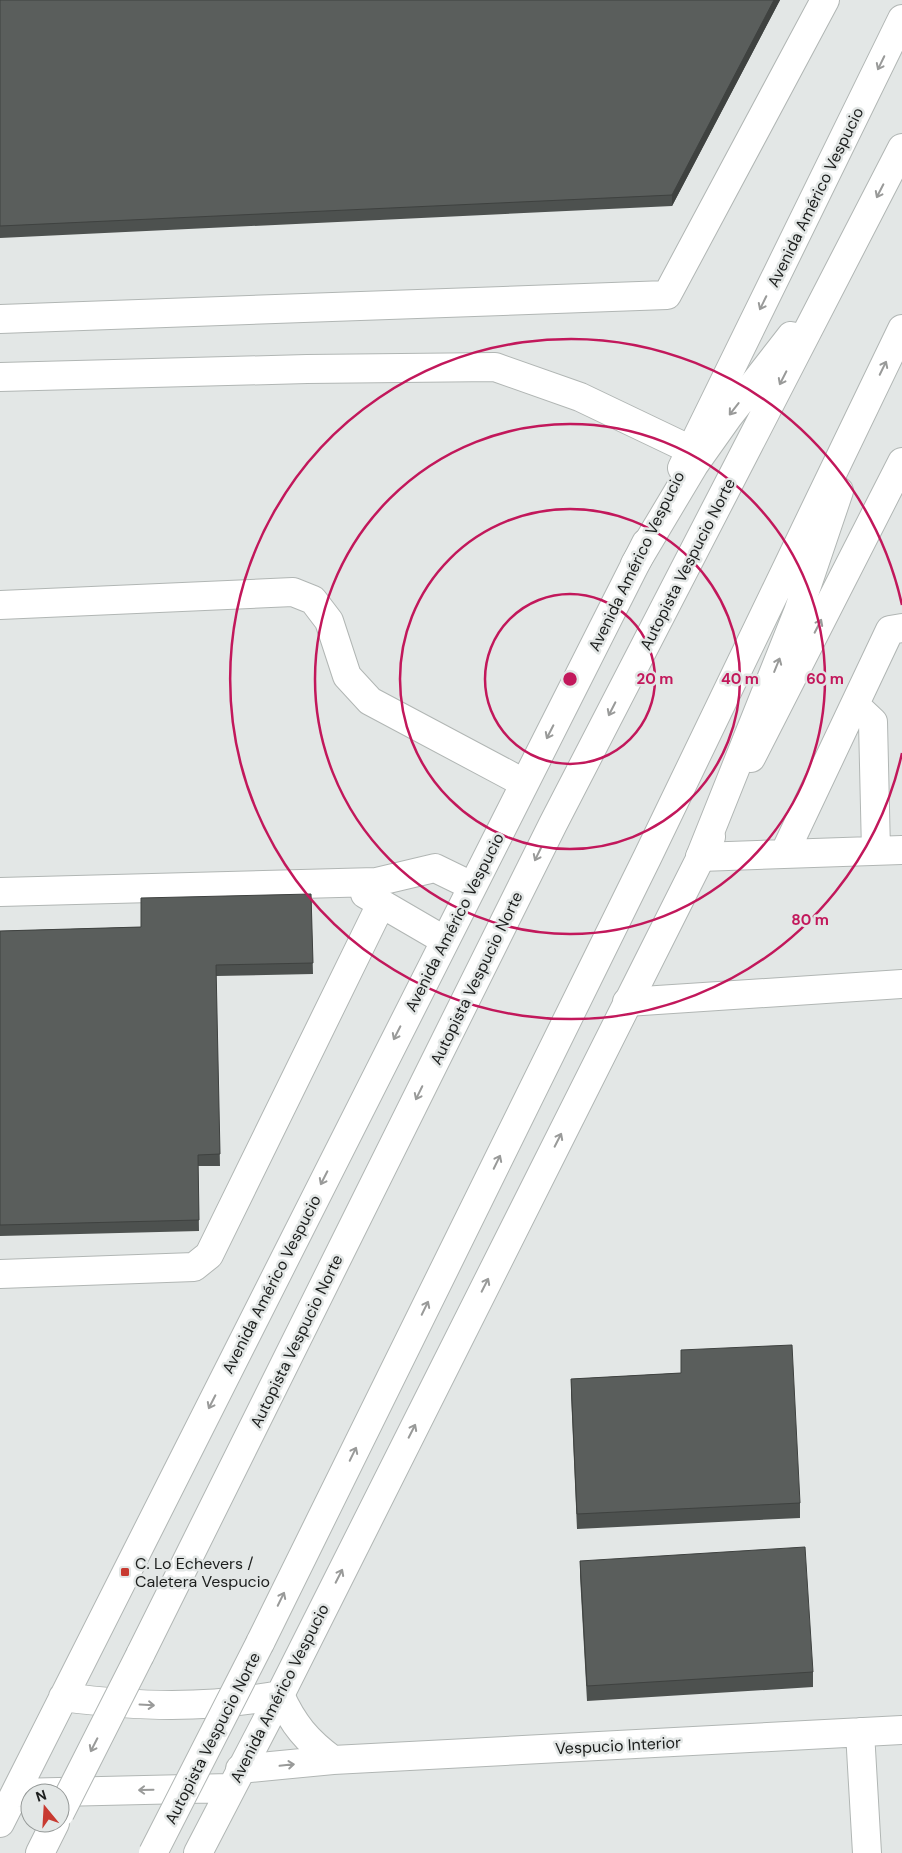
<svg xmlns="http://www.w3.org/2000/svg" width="902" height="1853" font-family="'DM Sans',sans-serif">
<rect width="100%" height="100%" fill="#e3e7e6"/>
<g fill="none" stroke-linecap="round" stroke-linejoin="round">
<defs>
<path id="minor" d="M 0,319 L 667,295 L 825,0
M 0,377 L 307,369 L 495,367 L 580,397 L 691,450
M 0,605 L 293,592 L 313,600 L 329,621 L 347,676 L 370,701 L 524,783
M 855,705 L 873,722 L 876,851
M 784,854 L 890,630 L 902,628
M 700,857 L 902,850
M 0,892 L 376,882 L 435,868 L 472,886
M 365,894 L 444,940
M 627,1002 L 902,984
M 0,1274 L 194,1267 L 209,1255 L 381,904
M 280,1695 C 293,1724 307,1741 333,1760
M 860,1732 L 867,1853
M 240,1769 L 333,1760 L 902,1730"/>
<path id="major" d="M 682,468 L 902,19
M 751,758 L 902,462
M 63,1697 C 139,1707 205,1709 280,1695
M 16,1793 L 230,1788
M 0,1823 L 646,543
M 198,1853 L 280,1695 L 711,837"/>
<path id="highway" d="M 635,564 L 694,465 L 728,417 L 791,336
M 700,857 L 798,612 L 839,491
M 260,1643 L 647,858 L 902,329
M 140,1655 L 553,824 L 902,148
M 40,1853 L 55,1823"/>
</defs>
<use href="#minor" stroke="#b1b6b4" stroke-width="30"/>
<use href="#major" stroke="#b1b6b4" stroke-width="30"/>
<use href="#highway" stroke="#b1b6b4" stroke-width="30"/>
<use href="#minor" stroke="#fff" stroke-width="28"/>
<use href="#major" stroke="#fff" stroke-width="28"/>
<use href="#highway" stroke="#fff" stroke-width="28"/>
<defs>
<path id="highway-bridge" d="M 60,1813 L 140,1655
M 153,1853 L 260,1643"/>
</defs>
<use href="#highway-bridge" stroke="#b1b6b4" stroke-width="30" stroke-linecap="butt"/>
<use href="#highway-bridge" stroke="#fff" stroke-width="28"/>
</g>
<path fill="#4d514f" d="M 0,0 L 780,0 L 672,206 L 0,238 Z
M 311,894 L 313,974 L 216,976 L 220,1166 L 198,1166 L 199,1231 L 0,1236 L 0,931 L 141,927 Z
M 681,1350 L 800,1503 L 800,1518 L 577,1529 L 571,1394 L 571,1379 L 681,1373 Z
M 580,1561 L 813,1672 L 813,1687 L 587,1701 L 580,1576 Z"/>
<path fill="#3f4240" d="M 774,0 L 780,0 L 672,206 L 672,195 Z"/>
<path fill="#5a5e5c" stroke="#3f4240" d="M 0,0 L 774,0 L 672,195 L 0,226 Z
M 311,894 L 313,963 L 216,965 L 220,1154 L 198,1155 L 199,1220 L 0,1225 L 0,931 L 141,927 L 141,898 Z
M 792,1345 L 800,1503 L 577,1514 L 571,1379 L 681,1373 L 681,1350 Z
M 805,1547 L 813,1672 L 587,1686 L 580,1561 Z"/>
<defs><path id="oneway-shaft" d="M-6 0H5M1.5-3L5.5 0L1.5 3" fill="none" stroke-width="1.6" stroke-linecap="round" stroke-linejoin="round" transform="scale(1.25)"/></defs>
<g stroke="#999a99">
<use href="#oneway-shaft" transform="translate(881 63) rotate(116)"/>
<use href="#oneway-shaft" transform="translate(880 191) rotate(117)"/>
<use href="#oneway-shaft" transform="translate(763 303) rotate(116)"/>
<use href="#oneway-shaft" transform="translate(883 368) rotate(-64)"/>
<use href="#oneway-shaft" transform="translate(783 378) rotate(117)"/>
<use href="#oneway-shaft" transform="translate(734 409) rotate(128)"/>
<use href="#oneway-shaft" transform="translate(818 626) rotate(-63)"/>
<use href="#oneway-shaft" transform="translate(777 665) rotate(-68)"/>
<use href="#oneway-shaft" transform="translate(612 709) rotate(117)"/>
<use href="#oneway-shaft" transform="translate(550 732) rotate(117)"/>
<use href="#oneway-shaft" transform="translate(538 854) rotate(116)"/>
<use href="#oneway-shaft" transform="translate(397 1033) rotate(117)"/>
<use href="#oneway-shaft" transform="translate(419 1093) rotate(116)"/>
<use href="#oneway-shaft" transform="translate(558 1140) rotate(-63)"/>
<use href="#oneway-shaft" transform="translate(497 1162) rotate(-64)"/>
<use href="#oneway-shaft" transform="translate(324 1178) rotate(117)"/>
<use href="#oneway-shaft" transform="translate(485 1285) rotate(-63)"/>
<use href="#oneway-shaft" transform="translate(425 1308) rotate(-64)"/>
<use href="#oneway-shaft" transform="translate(212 1402) rotate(117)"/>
<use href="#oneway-shaft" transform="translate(412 1431) rotate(-63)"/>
<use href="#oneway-shaft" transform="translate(353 1454) rotate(-64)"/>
<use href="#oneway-shaft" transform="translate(339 1576) rotate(-63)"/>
<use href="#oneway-shaft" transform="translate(281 1599) rotate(-64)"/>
<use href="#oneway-shaft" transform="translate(147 1705) rotate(3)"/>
<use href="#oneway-shaft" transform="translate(94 1745) rotate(117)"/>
<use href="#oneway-shaft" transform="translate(287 1765) rotate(-6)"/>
<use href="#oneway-shaft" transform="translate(146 1790) rotate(179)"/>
</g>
<g fill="none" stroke="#c2185b" stroke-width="2.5">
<circle cx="570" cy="679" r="85"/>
<circle cx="570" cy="679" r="170"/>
<circle cx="570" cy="679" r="255"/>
<path d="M902 753A340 340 0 1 1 902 605"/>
</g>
<rect fill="#c83a31" stroke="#e3e7e6" stroke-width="2" x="120" y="1567" width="10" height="10" rx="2.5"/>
<g text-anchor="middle" stroke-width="5" stroke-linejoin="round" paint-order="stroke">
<g font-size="16" fill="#1c1e1d" stroke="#e3e7e6">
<text transform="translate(815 197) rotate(-64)" y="6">Avenida Américo Vespucio</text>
<text transform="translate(636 561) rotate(-64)" y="6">Avenida Américo Vespucio</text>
<text transform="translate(687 564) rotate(-63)" y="6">Autopista Vespucio Norte</text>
<text transform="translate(454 922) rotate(-63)" y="6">Avenida Américo Vespucio</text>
<text transform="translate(476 978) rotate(-64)" y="6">Autopista Vespucio Norte</text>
<text transform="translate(271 1284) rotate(-63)" y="6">Avenida Américo Vespucio</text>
<text transform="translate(296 1341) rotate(-64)" y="6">Autopista Vespucio Norte</text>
<text transform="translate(279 1693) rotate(-63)" y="6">Avenida Américo Vespucio</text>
<text transform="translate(212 1738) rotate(-63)" y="6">Autopista Vespucio Norte</text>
<text transform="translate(618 1745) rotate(-3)" y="6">Vespucio Interior</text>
</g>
<g font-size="16" fill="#1c1e1d" stroke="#e3e7e6" text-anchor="start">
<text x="135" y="1569">C. Lo Echevers /<tspan x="135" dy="18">Caletera Vespucio</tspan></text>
</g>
</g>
<circle cx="570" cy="679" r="8" fill="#c2185b" stroke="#e3e7e6" stroke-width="2.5"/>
<g font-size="15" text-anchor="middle" font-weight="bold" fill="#c2185b" stroke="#e3e7e6" stroke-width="5" stroke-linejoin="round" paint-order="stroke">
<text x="655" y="684">20 m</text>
<text x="740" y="684">40 m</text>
<text x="825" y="684">60 m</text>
<text x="810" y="925">80 m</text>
</g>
<g transform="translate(45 1808) rotate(342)"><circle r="24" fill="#e3e7e6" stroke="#939796"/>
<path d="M0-4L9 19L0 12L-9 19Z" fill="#c83a31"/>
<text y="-8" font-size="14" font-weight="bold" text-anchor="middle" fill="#1c1e1d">N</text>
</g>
</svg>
